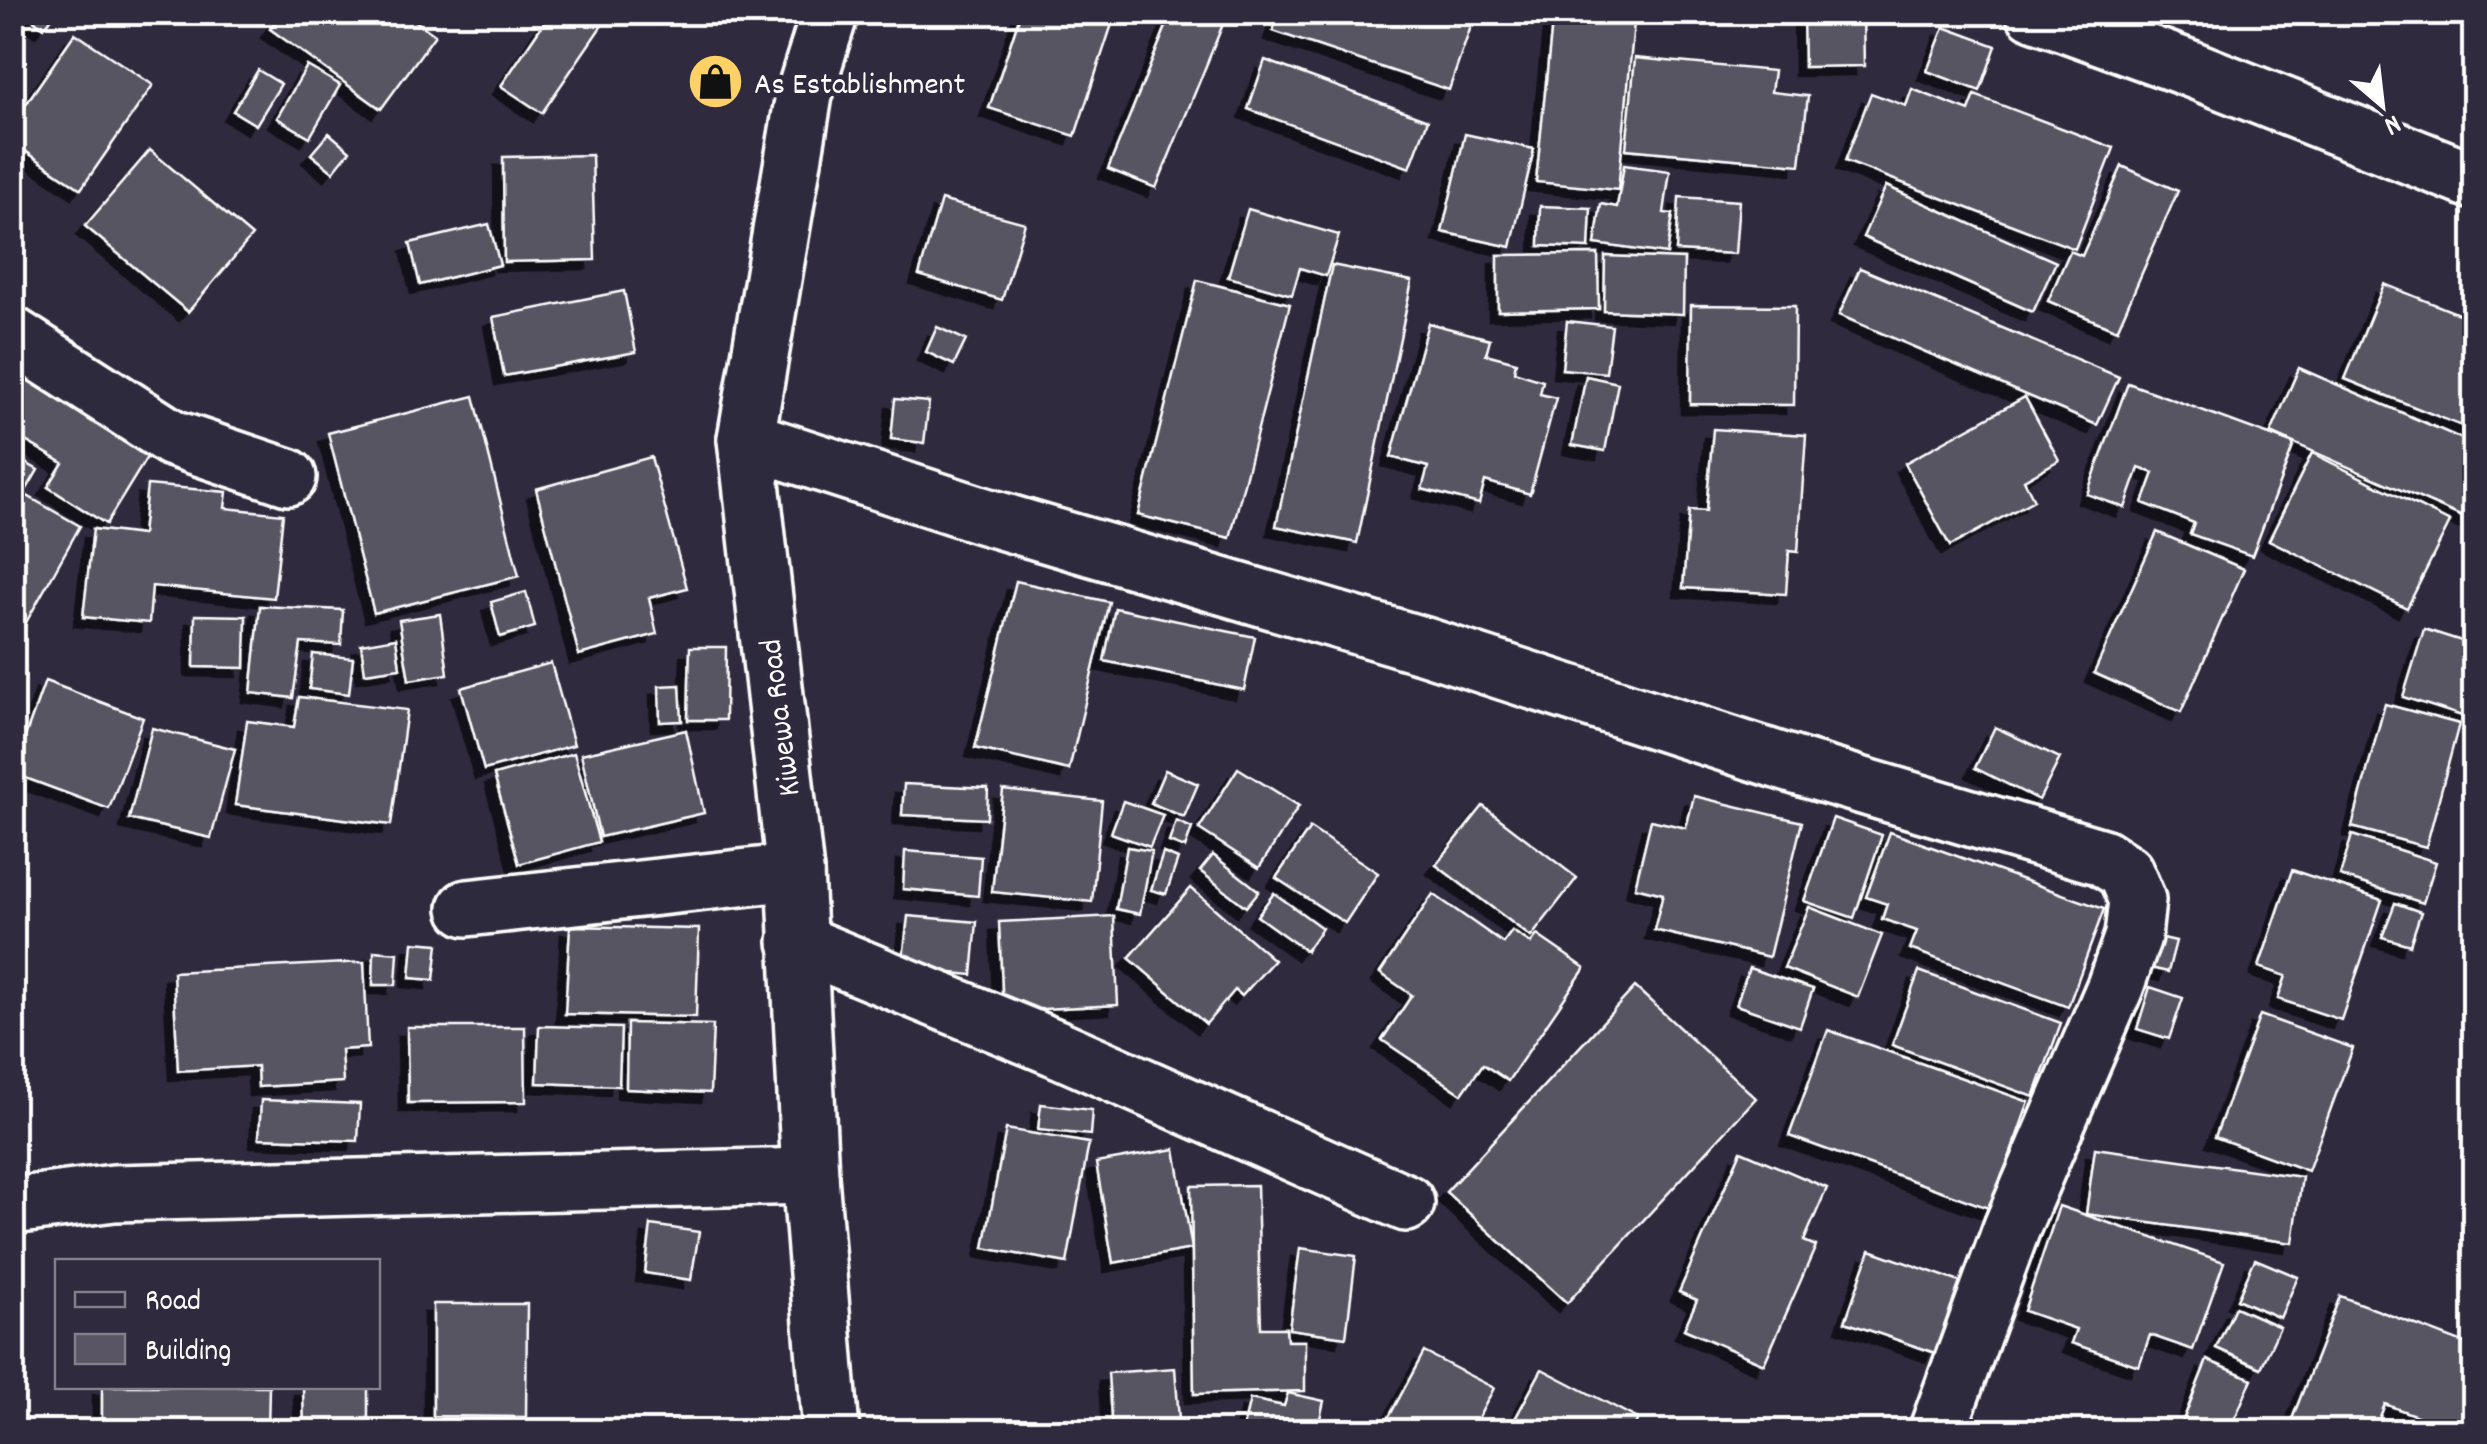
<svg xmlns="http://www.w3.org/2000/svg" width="2487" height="1444" font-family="Dekko,sans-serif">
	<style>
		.building { fill: #595564; stroke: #fff; stroke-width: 2.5; filter: url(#shadow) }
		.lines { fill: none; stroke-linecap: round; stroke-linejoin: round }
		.street-casing { stroke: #fff; stroke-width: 62 }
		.secondary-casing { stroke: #fff; stroke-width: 62 }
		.street { stroke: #2f2a3d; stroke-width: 55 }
		.secondary { stroke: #2f2a3d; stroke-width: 55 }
		.labels { text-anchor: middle; stroke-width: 9; stroke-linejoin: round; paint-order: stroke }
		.poi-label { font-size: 32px; fill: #fff; stroke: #2f2a3d; text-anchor: start }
		.street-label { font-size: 32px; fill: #fff; stroke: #2f2a3d }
	</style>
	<defs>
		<filter id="shadow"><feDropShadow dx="-9" dy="9" stdDeviation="0" flood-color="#0009"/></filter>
	</defs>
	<rect width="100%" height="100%" fill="#2f2a3d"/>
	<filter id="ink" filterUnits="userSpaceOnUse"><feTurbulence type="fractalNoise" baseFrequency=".01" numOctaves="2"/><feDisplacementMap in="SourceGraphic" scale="20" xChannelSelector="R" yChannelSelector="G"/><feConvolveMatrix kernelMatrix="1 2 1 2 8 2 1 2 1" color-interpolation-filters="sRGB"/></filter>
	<g filter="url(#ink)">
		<g class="building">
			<path d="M23,12h33l-12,16z"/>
			<path d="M282,12h121l32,23 -54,74 -111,-80z"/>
			<path d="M551,12h60l-69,101 -41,-27z"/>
			<path d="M1021,12h95l-41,124 -86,-28z"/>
			<path d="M1172,12h56l-72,176 -48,-19z"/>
			<path d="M1279,12h197l-27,78 -176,-59z"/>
			<path d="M1553,12h82l-17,178 -82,-8z"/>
			<path d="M1803,12h60l1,54 -60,1z"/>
			<path d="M1944,27l52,19 -16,45 -53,-20z"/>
			<path d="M75,33l78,52 -72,104 -69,-47v-18z"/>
			<path d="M1635,58l139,13 -3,21 37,4 -8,69 -174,-16z"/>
			<path d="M1265,60l163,60 -18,48 -162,-59z"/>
			<path d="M307,66l33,19 -30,52 -33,-19z"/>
			<path d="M258,70l23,14 -25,41 -23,-14z"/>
			<path d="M1912,89l57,22 6,-16 139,53 -39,101 -230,-88 26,-68 35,13z"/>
			<path d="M329,133l21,18 -17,21 -22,-18z"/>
			<path d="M1465,134l69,15 -23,98 -69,-15z"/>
			<path d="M150,150l102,86 -64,76 -103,-86z"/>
			<path d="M592,155l3,105 -91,2 -1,-105z"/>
			<path d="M1624,165l46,6 -6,42 9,1 -6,40 -72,-10 6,-40 16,3z"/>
			<path d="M2122,166l56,25 -61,139 -69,-29 22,-50 12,5z"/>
			<path d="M1886,186l170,76 -23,50 -170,-75z"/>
			<path d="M1679,197l60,4 -4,53 -59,-3z"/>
			<path d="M941,200l84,23 -23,77 -83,-25z"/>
			<path d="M1540,206l51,2 -2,40 -50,-2z"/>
			<path d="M1248,209l91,26 -13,41 -26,-8 -8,27 -64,-18z"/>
			<path d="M489,224l11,41 -80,20 -10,-42z"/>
			<path d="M1598,254l1,55 -101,2v-56z"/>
			<path d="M1605,256l79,3 -1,55 -79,-3z"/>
			<path d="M1332,265l80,16 -55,262 -81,-17z"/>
			<path d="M1860,268l259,109 -22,48 -258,-110z"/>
			<path d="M1197,280l93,24 -60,234 -92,-23z"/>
			<path d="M2384,284l90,36v111l-129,-52z"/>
			<path d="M624,291l12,61 -132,24 -11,-59z"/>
			<path d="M1691,305l104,1 -1,99 -104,-1z"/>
			<path d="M1567,321l45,5 -6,47 -44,-4z"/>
			<path d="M1428,323l62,16 -4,15 30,8 -2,10 29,9 -3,13 16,4 -26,96 -45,-13 -6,23 -57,-15 6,-22 -37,-10z"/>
			<path d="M937,327l29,13 -12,25 -28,-13z"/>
			<path d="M2299,368l175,76v78l-203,-89z"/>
			<path d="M12,371l137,83 -43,70 -58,-37 15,-24 -51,-30z"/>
			<path d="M1586,376l32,7 -13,68 -33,-6z"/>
			<path d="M2128,383l166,61 -42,112 -62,-22 4,-11 -51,-20 11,-30 -15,-5 -14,40 -38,-14z"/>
			<path d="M474,396l45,180 -145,37 -46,-180z"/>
			<path d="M2025,397l34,63 -35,20 10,20 -84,46 -45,-83z"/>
			<path d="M895,399l34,3 -5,41 -33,-4z"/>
			<path d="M1713,429l93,6 -8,117 -9,-1 -3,43 -103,-6 6,-78 17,1z"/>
			<path d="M2312,453l138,69 -43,86 -138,-68z"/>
			<path d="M12,455l26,15 -14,24 56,32 -61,109 -7,-3z"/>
			<path d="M651,457l36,131 -38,10 8,36 -78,21 -43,-166z"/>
			<path d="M147,485l80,7 -2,16 58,6 -9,84 -122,-12 -3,37 -66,-6 10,-88 49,6z"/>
			<path d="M2157,532l87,37 -63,143 -87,-39z"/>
			<path d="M1016,581l93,21 -40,168 -94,-22z"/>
			<path d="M526,592l9,35 -35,10 -9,-35z"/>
			<path d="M260,606l83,4 -2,35 -40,-2 -8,55 -42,-5z"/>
			<path d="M1115,608l140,29 -11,53 -140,-29z"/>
			<path d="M440,614l8,60 -39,6 -10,-60z"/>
			<path d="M195,615l51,1 -1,52 -51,-1z"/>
			<path d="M2424,629l50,16v53l-6,20 -65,-21z"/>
			<path d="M396,638l4,30 -35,5 -4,-29z"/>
			<path d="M690,647h36l-1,73h-37z"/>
			<path d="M313,654l40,4 -4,36 -40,-5z"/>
			<path d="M551,663l23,82 -90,25 -23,-82z"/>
			<path d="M45,681l98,37 -34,91 -97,-36z"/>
			<path d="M680,685l2,36 -22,1 -1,-36z"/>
			<path d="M299,697l108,13 -16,115 -156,-20 12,-84 47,6z"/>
			<path d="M2385,704l74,20 -33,123 -74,-20z"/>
			<path d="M1995,727l65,31 -21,42 -64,-32z"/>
			<path d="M152,728l83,21 -24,89 -82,-19z"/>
			<path d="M686,730l18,83 -104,24 -19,-83z"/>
			<path d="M574,753l25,89 -80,22 -25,-89z"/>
			<path d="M1238,768l61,38 -40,62 -60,-39z"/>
			<path d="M1165,770l33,14 -14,33 -33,-14z"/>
			<path d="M904,784l84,4 -1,31 -85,-4z"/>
			<path d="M1003,790l99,11 -10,101 -100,-10z"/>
			<path d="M1694,796l108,26 -33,135 -115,-27 9,-36 -28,-7 16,-67 35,8z"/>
			<path d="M1123,801l40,14 -13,32 -39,-14z"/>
			<path d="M1483,806l94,72 -46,59 -95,-72z"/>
			<path d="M1833,818l49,17 -28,83 -50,-17z"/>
			<path d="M1176,821l16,7 -7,20 -16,-6z"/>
			<path d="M1310,828l68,45 -33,50 -69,-45z"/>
			<path d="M1890,832l214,77 -36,98 -158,-58 7,-18 -35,-12 5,-15 -21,-7z"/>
			<path d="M2352,835l84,27 -13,41 -83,-27z"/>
			<path d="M1127,847l25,4 -12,63 -24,-5z"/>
			<path d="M905,851l76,6 -3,39 -75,-7z"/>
			<path d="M1163,853l15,6 -12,35 -15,-4z"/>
			<path d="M1213,855l46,36 -13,16 -46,-36z"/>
			<path d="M2292,870l90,30 -41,120 -63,-21 8,-23 -27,-9z"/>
			<path d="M1191,888l83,72 -32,36 -7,-6 -29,34 -77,-66z"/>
			<path d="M1274,893l48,35 -16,23 -49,-35z"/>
			<path d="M1433,894l70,49 9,-12 19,12 6,-8 48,33 -77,113 -25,-17 -21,30 -80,-54 30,-45 -32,-22z"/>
			<path d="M2395,903l26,9 -11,33 -28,-8z"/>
			<path d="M1809,907l73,28 -24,62 -74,-29z"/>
			<path d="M908,916l69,6 -5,53 -70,-7z"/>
			<path d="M1114,916l4,89 -115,6 -4,-89z"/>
			<path d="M570,926l129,3 -3,88 -131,-3z"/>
			<path d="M2141,933l35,8 -8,31 -35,-8z"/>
			<path d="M413,942l25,2 -4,36 -24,-2z"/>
			<path d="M374,951l24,2 -2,32h-23z"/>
			<path d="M364,962l4,86 -27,2 2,32 -85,5 -1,-21 -79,5 -5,-99z"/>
			<path d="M1749,968l64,21 -13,38 -64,-22z"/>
			<path d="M1919,971l142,52 -27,74 -142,-52z"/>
			<path d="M1635,987l121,111 -189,205 -121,-111z"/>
			<path d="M2150,987l33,11 -14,41 -32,-10z"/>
			<path d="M2260,1015l93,33 -45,123 -93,-34z"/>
			<path d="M627,1023l86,2 -3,68 -84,-4z"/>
			<path d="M539,1026l82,2 -2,58 -82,-3z"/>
			<path d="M407,1027h118l1,75 -118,1z"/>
			<path d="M1828,1030l201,72 -38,107 -202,-73z"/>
			<path d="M261,1100l99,4 -2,37 -99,-3z"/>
			<path d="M1041,1104l51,6 -2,25 -52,-5z"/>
			<path d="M1006,1129l83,14 -22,120 -83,-15z"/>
			<path d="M2095,1148l207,29 -9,66 -207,-29z"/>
			<path d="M1175,1149l17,100 -79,14 -17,-100z"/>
			<path d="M1741,1151l86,37 -23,53 12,5 -52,118 -80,-35 13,-29 -18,-8z"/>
			<path d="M1257,1185l4,143h25l1,13h18v50l-111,3 -3,-208z"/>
			<path d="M2059,1206l165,56 -31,88 -43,-15 -11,31 -68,-23 5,-14 -52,-18z"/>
			<path d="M651,1225l48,7 -8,48 -46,-7z"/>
			<path d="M1300,1248l56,8 -10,81 -57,-8z"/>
			<path d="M1870,1250l90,32 -25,71 -90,-31z"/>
			<path d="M2255,1259l43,18 -18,41 -43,-19z"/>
			<path d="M2340,1296l134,51v85h-14l-75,-28 -11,28h-87z"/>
			<path d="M433,1304h94l-1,113 -93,-1z"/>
			<path d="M2235,1307l45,20 -19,41 -45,-20z"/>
			<path d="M1424,1352l70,36 -23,44h-90z"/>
			<path d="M2207,1360l45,19 -23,53h-40l-9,-4z"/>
			<path d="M1175,1368l5,64h-68l-4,-59z"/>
			<path d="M1542,1369l96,50 -7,13h-123z"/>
			<path d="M102,1386h167l-1,46h-166z"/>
			<path d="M303,1386h65v46h-64z"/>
			<path d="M1288,1393l36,8 -7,31h-75l8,-33 34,7z"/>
			<path d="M1790,1419l22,13h-29z"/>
			<path d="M438,1421l44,1v10h-44z"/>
		</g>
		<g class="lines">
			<defs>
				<g id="street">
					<path d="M2034,12l157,57 283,112"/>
					<path d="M12,335l160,103 116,39"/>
					<path d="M746,439l235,76 444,131 374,121 303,90 23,15 12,28 -4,36 -18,51 -103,240 -75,205"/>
					<path d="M467,908l328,-36"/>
					<path d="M797,942l259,106 350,155"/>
					<path d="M12,1206l102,-13 696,-17"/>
				</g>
				<path id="secondary" d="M830,12l-26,83 -58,344 49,433 15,304 21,256"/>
			</defs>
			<use href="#street" class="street-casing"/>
			<use href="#secondary" class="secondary-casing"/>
			<use href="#street" class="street"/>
			<use href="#secondary" class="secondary"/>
		</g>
	</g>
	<defs>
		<symbol id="shop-disc" viewBox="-11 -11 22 22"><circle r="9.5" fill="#ffd166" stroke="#2f2a3d"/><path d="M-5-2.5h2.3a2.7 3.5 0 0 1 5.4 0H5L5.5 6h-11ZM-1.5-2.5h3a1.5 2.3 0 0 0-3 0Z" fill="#111"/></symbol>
	</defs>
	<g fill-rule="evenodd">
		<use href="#shop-disc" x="684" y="50" width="63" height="63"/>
	</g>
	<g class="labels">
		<g class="poi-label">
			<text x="754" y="93">As Establishment</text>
		</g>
		<g class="street-label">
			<text transform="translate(778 718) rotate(-97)" y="11">Kiwewa Road</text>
		</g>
	</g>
	<rect width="2487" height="1444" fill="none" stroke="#2f2a3d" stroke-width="50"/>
	<rect x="25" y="25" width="2437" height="1394" fill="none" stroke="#fff" stroke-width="4" filter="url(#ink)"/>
	<rect x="55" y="1259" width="325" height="130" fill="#2f2a3d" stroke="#827f8b" stroke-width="2.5"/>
	<rect x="75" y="1292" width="50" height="15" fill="#2f2a3d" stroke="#827f8b" stroke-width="2.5"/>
	<text x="145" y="1309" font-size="30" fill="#ffffff">Road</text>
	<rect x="75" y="1334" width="50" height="30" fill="#595564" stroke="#827f8b" stroke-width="2.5"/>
	<text x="145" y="1359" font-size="30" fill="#ffffff">Building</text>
	<g transform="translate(2382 105) rotate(152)" stroke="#2f2a3d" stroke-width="8" paint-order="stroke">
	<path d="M0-8L18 38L0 25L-18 38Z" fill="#ffffff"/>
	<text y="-15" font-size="28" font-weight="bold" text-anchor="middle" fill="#ffffff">N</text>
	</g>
</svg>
